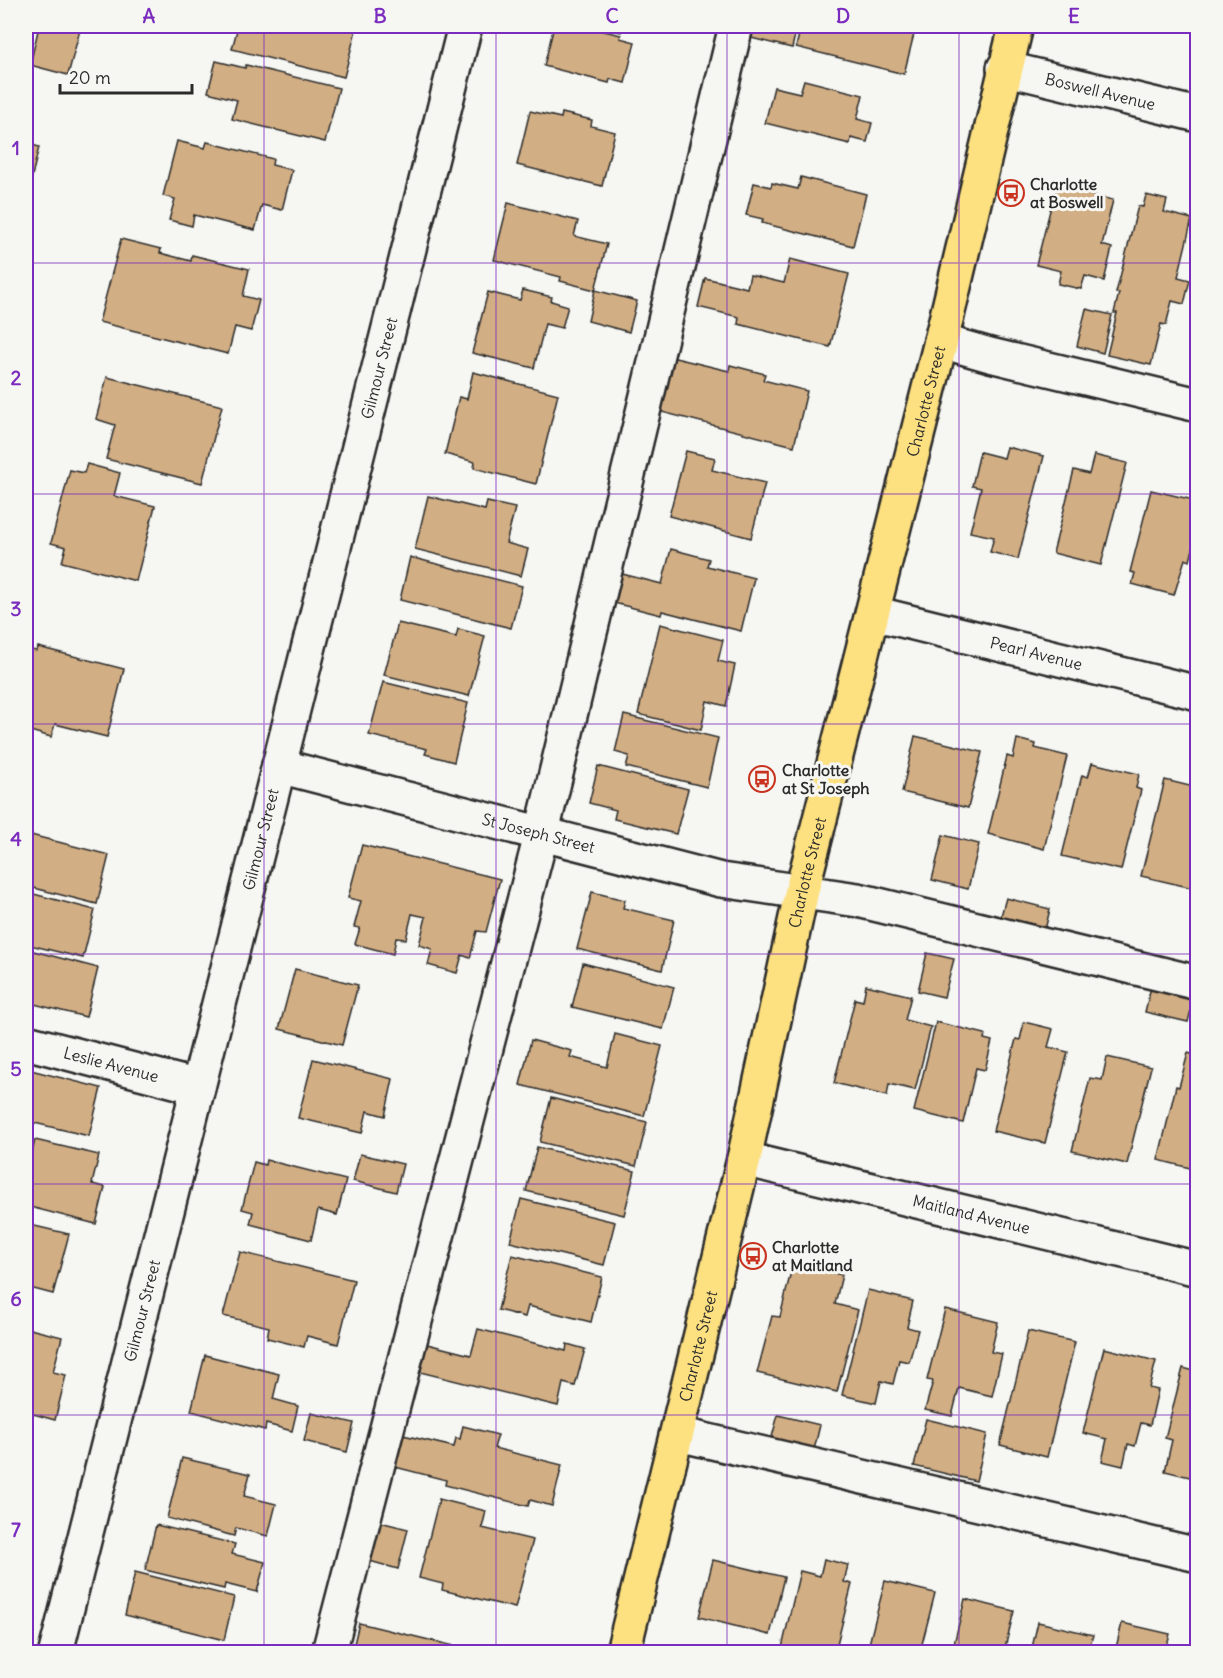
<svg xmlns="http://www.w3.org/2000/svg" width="1223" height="1678" font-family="Delius,sans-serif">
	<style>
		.building { fill: #d2ae84; stroke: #2b2b2b; stroke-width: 1.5 }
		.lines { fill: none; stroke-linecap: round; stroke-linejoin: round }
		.minor-casing { stroke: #2b2b2b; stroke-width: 38 }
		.major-casing { stroke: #2b2b2b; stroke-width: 38 }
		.minor { stroke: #f6f6f2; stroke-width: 33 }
		.major { stroke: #fde080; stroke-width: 33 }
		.grid { fill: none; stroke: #7b2cbf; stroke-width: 1.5; stroke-opacity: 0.55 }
		.labels { text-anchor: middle; stroke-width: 6; stroke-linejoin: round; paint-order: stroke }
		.street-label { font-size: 16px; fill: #2b2b2b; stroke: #f6f6f2 }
		.poi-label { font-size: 16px; font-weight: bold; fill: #2b2b2b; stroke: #f6f6f2; text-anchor: start }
		.neatline { fill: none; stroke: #7b2cbf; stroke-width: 2 }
		.grid-label { font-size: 20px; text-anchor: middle; font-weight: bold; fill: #7b2cbf }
	</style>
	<rect width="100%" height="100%" fill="#f6f6f2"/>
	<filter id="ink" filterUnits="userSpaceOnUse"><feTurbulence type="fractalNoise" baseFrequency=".0167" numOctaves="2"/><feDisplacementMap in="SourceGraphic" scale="12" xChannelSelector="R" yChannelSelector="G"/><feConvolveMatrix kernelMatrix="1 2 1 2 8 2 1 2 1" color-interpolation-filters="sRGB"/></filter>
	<g filter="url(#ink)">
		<g class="building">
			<path d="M39,26h42l-13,49 -38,-10z"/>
			<path d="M238,26h119l-13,51 -112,-28z"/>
			<path d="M554,26h29l38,9 -1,3 15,4 -10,41 -15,-4 -1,4 -65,-17z"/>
			<path d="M593,26h30l-2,6z"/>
			<path d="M754,26h43l-5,22 -41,-10z"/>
			<path d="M801,26h115l-12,48 -108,-27z"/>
			<path d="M216,61l29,7 1,-3 93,23 -14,54 -93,-23 5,-19 -29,-8z"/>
			<path d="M804,80l59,15 -6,24 15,4 -5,19 -16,-4 -1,6 -85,-21 9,-36 26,6z"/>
			<path d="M530,111l31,7 1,-5 30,7 -1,6 24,6 -13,54 -85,-21z"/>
			<path d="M177,141l28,7 2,-6 66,17 -1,6 20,5 -10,40 -20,-5 -7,25 -61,-15 -2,11 -23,-6 6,-21 -12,-3z"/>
			<path d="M26,143l13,4 -8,33 -5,-1z"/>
			<path d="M801,177l65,17 -13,52 -91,-23 1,-4 -17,-4 8,-32 17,4 1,-4 26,6z"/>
			<path d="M1056,187l57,13 -11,45 10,3 -8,33 -19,-5 -4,13 -23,-5 3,-13 -25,-6z"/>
			<path d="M1146,195l21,5 -3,12 28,7 -14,58 12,3 -6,24 -12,-3 -6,24 -5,-1 -10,41 -44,-10 10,-42h-3l5,-20h-3l22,-87 5,1z"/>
			<path d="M508,203l70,18 -4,15 33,8 -12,46 -35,-9 1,-4 -67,-17z"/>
			<path d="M121,239l40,10 -1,4 31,8 1,-6 57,14 -6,27 16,4 -8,31 -16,-4 -7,27 -129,-32z"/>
			<path d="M790,259l59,15 -19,73 -92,-23 1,-7 -41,-10 7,-29 42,10 3,-13 34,8z"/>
			<path d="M523,290l29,7 -1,4 17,5 -6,22 -17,-4 -11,44 -62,-15 16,-61 32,8z"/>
			<path d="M595,290l42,11 -8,31 -41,-11z"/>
			<path d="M1086,309l26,6 -9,38 -26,-7z"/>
			<path d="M667,356l62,15 1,-6 35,9 -2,6 44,11 -13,55 -140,-36z"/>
			<path d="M473,372l85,22 -22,90 -62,-16 1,-6 -30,-8 14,-57 8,2z"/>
			<path d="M107,377l115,29 -20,77 -96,-24 9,-34 -19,-6z"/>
			<path d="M1007,447l37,9 -26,103 -28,-7 4,-15 -24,-5 11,-44 -9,-2 8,-34 24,6z"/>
			<path d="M686,451l29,7 -3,12 53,13 -14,55 -82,-22z"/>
			<path d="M1094,455l33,8 -26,102 -48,-12 21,-83 15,4z"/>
			<path d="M87,464l33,9 -6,23 41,10 -19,75 -74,-19 4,-15 -15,-4 19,-73 14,3z"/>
			<path d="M1151,490l47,11 -5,27 5,1 -8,32 -5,-2 -11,36 -42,-11 3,-11 -5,-1z"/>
			<path d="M428,496l57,14 2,-8 28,6 -9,35 22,6 -7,27 -106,-27z"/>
			<path d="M671,549l38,10 -2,7 47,12 -13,53 -79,-20 -1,4 -47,-12 8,-29 40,10z"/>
			<path d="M410,557l112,29 -11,42 -111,-28z"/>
			<path d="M398,623l58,14 2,-8 27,7 -16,60 -85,-21z"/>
			<path d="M660,624l63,16 -5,21 17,4 -9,41 -19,-5 -6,29 -63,-16z"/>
			<path d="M38,647l86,22 -17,68 -52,-13 -4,13 -24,-7 3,-13 -4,-1v-46l5,-20 6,1z"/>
			<path d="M383,682l85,21 -14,59 -29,-8 2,-5 -58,-14z"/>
			<path d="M624,715l94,23 -11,49 -81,-20 3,-11 -14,-4z"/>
			<path d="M915,736l67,16 -14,56 -66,-16z"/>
			<path d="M1017,739l19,5 -1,4 32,8 -23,93 -56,-15 19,-78 6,2z"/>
			<path d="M1092,763l47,11 -3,14 5,2 -20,80 -59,-14 20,-81 6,2z"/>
			<path d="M598,766l90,23 -12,45 -62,-15 2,-9 -27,-7z"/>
			<path d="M1165,780l33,8 -1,101 -56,-13z"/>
			<path d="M27,834l82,21 -12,49 -71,-18z"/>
			<path d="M943,835l36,9 -11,45 -36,-9z"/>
			<path d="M362,845l138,34 -14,53 -9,-1 -7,27 -8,-3 -5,18 -29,-8 4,-16 -13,-4 7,-28 -14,-3 -6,25 -10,-1 -3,16 -38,-10 5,-16 -6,-1 7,-26 -13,-3z"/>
			<path d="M26,892l69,18 -12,48 -57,-14z"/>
			<path d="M592,892l33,8 -2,8 51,12 -12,50 -85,-21z"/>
			<path d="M1006,898l44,11 -6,25 -45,-11z"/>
			<path d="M26,949l72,19 -12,49 -60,-15z"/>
			<path d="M927,953l27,6 -10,38 -26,-6z"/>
			<path d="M583,963l91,24 -11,42 -91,-22z"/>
			<path d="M295,969l63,16 -16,60 -63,-16z"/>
			<path d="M866,985l45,11 -6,24 26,7 -16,63 -26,-6 -2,12 -53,-13 21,-84 8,2z"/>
			<path d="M1151,987l43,11 -6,24 -43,-10z"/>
			<path d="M936,1022l49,12 -1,5 8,2 -7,29 -9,-2 -13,55 -49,-12z"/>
			<path d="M1024,1022l29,7 -5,18 20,5 -23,91 -52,-12 23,-92 4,1z"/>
			<path d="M615,1034l47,12 -18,70 -124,-31 11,-45 41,11 -2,6 37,10z"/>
			<path d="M1188,1053l10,3v114l-40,-10 18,-74 3,1z"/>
			<path d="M1107,1057l44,10 -24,97 -55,-13 18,-73 12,2z"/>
			<path d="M313,1059l80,20 -8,37 -18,-5 -5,22 -64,-15z"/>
			<path d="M27,1069l74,19 -12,48 -63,-15z"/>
			<path d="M551,1098l96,24 -11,44 -96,-24z"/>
			<path d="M35,1140l64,15 -7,29 13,3 -9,37 -70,-18v-54l6,1z"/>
			<path d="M537,1147l98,24 -11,44 -98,-24z"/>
			<path d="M360,1154l43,10 -7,28 -43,-11z"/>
			<path d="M266,1160l80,20 -9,35 -19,-5 -7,30 -61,-16 3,-12 -11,-3 12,-47 11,3z"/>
			<path d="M521,1199l94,23 -11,43 -94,-23z"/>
			<path d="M26,1224l43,10 -16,60 -27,-7z"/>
			<path d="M240,1252l114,28 -16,64 -31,-8 -3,11 -37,-9 2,-11 -46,-11z"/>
			<path d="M512,1255l90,22 -11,45 -63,-16 -3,11 -27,-7z"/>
			<path d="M793,1263l49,12 -7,29 23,6 -21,82 -80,-19 15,-57 8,1z"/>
			<path d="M868,1290l45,11 -6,26 11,3 -9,32 -10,-2 -6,24 -12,-3 -5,22 -34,-8z"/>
			<path d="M945,1309l53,13 -7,30 11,2 -10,42 -33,-8 -7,28 -27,-6 8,-29 -6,-1z"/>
			<path d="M26,1328l36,9 -9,35 13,3 -11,45 -29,-8z"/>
			<path d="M478,1329l88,22 1,-7 18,5 -10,37 -12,-3 -5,23 -138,-34 7,-28 44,11z"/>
			<path d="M1028,1331l47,11 -28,115 -47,-12z"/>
			<path d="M1104,1348l52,13 -7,27 9,2 -8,35 -9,-2 -6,23 -7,-2 -5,22 -21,-5 5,-22 -24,-6z"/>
			<path d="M205,1355l74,19 -6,25 25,7 -6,25 -26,-7 -1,6 -74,-19z"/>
			<path d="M1183,1368l15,4v107l-33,-8 7,-31 -7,-2z"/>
			<path d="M311,1413l43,10 -7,29 -43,-11z"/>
			<path d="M778,1415l42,10 -7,29 -43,-10z"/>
			<path d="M926,1419l61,15 -11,47 -62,-15z"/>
			<path d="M463,1426l35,9 -4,13 68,17 -10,41 -22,-6 -2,6 -83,-21 1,-5 -51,-13 8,-32 51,12 2,-9 4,1z"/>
			<path d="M182,1458l68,16 -6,22 32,8 -8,32 -32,-8 -2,8 -67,-18z"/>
			<path d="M439,1499l47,12 -4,17 51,12 -18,68 -73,-18 1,-6 -24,-6z"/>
			<path d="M376,1521l32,8 -10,40 -32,-9z"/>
			<path d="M156,1525l79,19 -3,10 33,8 -8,30 -32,-8 -1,5 -79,-19z"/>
			<path d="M824,1559l24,6 -4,17 8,2 -17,68h-54l19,-81 20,5z"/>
			<path d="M713,1560l71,17 -14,58 -71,-18z"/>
			<path d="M135,1572l99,25 -10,43 -99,-25z"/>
			<path d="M885,1581l50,12 -15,59h-53z"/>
			<path d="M965,1599l49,12 -10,41h-52z"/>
			<path d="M1038,1622l55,13 -5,17h-57z"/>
			<path d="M359,1623l37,9 83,20h-127z"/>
			<path d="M1122,1623l48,11 -5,18h-50z"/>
		</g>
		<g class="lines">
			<defs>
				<g id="minor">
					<path id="s1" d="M1004,68l194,47"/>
					<path d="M941,341l49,14 208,50"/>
					<path id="s2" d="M873,613l325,80"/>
					<path id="s3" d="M279,766l442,114 137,20 340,83"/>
					<path id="s4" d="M26,1042l172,45"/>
					<path id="s5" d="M744,1159l454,110"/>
					<path d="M678,1434l520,121"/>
					<path id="s6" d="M56,1652l409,-1626"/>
					<path d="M329,1652l212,-816 195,-810"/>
				</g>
				<g id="major">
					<path id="s7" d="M623,1652l121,-493 58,-269 139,-549 75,-315"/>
				</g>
			</defs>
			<use href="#minor" class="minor-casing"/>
			<use href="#major" class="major-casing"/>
			<use href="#minor" class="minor"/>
			<use href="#major" class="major"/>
		</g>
	</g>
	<path class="grid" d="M264,26v1626M496,26v1626M727,26v1626M959,26v1626M26,263h1172M26,494h1172M26,724h1172M26,954h1172M26,1184h1172M26,1415h1172"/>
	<defs>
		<symbol id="bus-ring" viewBox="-11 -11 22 22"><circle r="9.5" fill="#f6f6f2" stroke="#c8321e" stroke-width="1.5"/><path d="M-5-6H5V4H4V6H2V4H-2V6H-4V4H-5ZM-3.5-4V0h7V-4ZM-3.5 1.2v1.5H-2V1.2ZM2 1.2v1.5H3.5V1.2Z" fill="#c8321e"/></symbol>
	</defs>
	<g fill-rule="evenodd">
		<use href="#bus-ring" x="996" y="178" width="30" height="30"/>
		<use href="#bus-ring" x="747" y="764" width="30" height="30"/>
		<use href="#bus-ring" x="738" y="1241" width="30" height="30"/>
	</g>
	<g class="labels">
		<g class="street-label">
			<text dy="6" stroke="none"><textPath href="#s1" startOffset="99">Boswell Avenue</textPath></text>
			<text dy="6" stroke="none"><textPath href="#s6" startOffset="1324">Gilmour Street</textPath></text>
			<text dy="6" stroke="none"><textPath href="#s7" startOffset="1287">Charlotte Street</textPath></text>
			<text dy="6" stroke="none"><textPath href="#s2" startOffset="168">Pearl Avenue</textPath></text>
			<text dy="6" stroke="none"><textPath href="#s3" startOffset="268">St Joseph Street</textPath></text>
			<text dy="6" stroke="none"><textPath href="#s6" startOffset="838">Gilmour Street</textPath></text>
			<text dy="6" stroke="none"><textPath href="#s7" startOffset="801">Charlotte Street</textPath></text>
			<text dy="6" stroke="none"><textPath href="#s4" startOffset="88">Leslie Avenue</textPath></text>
			<text dy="6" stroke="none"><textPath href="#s5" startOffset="234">Maitland Avenue</textPath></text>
			<text dy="6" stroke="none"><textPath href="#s6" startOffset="352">Gilmour Street</textPath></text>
			<text dy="6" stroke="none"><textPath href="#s7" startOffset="315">Charlotte Street</textPath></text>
		</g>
		<g class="poi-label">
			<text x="1030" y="190">Charlotte<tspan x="1030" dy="18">at Boswell</tspan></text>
			<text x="782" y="776">Charlotte<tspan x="782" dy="18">at St Joseph</tspan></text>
			<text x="772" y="1253">Charlotte<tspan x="772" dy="18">at Maitland</tspan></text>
		</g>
	</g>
	<rect width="1223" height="1678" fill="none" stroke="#f6f6f2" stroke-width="66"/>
	<path d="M60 84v9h132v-9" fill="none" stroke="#2b2b2b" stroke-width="3"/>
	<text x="69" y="84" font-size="18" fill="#2b2b2b" stroke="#f6f6f2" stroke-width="4.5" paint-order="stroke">20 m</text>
	<rect x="33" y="33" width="1157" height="1612" class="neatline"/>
	<g class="grid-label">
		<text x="149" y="23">A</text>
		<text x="380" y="23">B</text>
		<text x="612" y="23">C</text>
		<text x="843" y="23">D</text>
		<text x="1074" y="23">E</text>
		<text x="16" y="155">1</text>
		<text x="16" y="385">2</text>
		<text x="16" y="616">3</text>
		<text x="16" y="846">4</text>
		<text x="16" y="1076">5</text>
		<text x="16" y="1306">6</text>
		<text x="16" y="1537">7</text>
	</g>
</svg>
